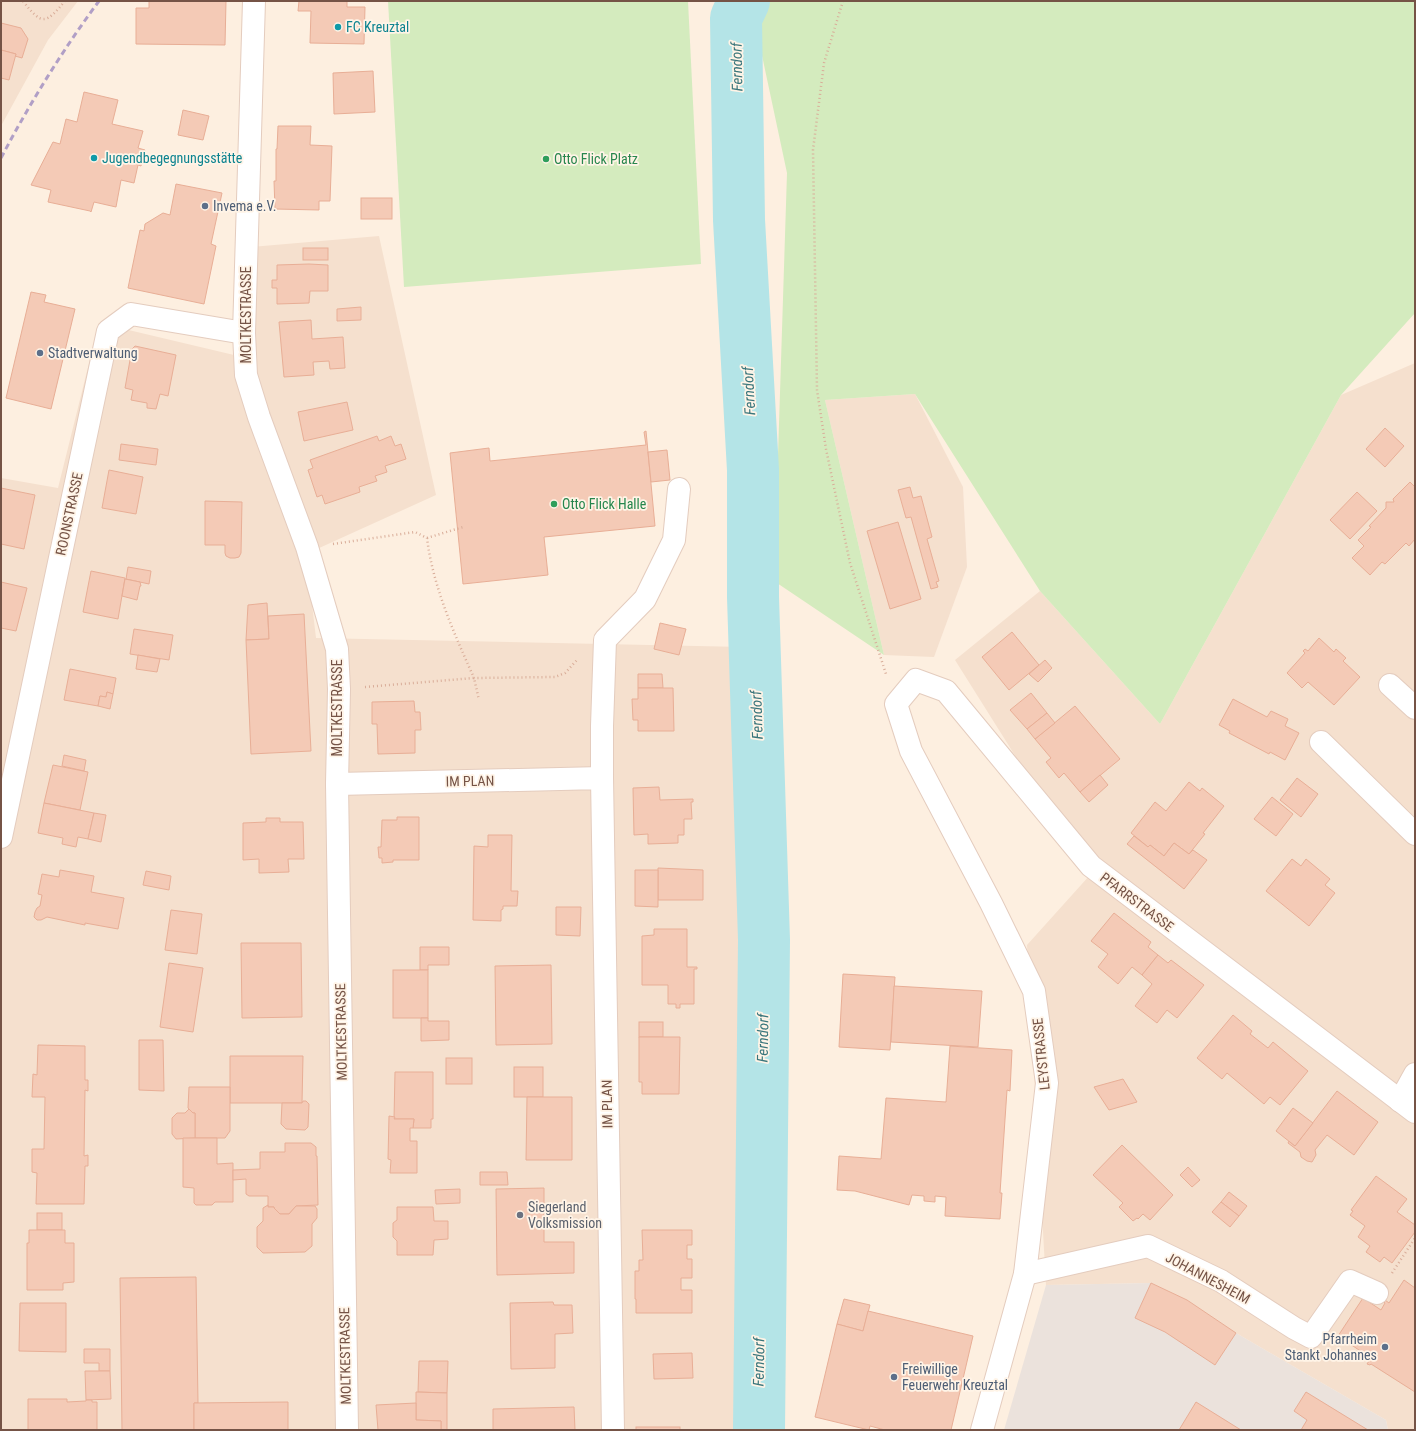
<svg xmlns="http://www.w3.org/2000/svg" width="1416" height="1431" font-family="'Roboto Condensed',sans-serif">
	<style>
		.residential { fill: #f5e0ce }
		.industrial { fill: #ebe2dc }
		.green { fill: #d4ebbe }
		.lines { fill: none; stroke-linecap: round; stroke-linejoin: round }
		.river { stroke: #b4e4e7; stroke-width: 52 }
		.building { fill: #f4cab6; stroke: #e8ae96 }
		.minor-casing { stroke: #e4ccbe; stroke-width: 24 }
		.path { stroke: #d9ad99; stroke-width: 2.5; stroke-dasharray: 1 3; stroke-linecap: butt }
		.minor { stroke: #fff; stroke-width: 22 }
		.rail { stroke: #b19fc6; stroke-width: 3; stroke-dasharray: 6 4; stroke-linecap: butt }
		.culture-dot { fill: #0f9aa8; stroke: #fff4e7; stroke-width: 1.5 }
		.leisure-dot { fill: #2e9e5b; stroke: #fff4e7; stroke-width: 1.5 }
		.service-dot { fill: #5c6f8a; stroke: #fff4e7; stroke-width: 1.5 }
		.worship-dot { fill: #6b7280; stroke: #fff4e7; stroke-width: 1.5 }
		.labels { text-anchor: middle; stroke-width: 3.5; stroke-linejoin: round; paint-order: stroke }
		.culture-label { font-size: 14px; fill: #0d838f; stroke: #fff4e7; text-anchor: start }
		.leisure-label { font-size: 14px; fill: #27864d; stroke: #fff4e7; text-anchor: start }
		.service-label { font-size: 14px; fill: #4e5e75; stroke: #fff4e7; text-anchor: start }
		.street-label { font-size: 14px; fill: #755346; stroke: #fff4e7 }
		.worship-label { font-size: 14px; fill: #5b616d; stroke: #fff4e7; text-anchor: start }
		.water-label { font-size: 15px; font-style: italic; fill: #3a767c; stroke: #fff4e7 }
	</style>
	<rect width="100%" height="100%" fill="#fdefe0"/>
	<g class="residential">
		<path d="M1,1h77l-30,39 -47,86z"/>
		<path d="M379,236l57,259 -130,59 10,84 428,9 9,449 -16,334h-736v-952l57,10 41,-165 135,32 7,-107z"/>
		<path d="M1415,363v1067h-27l-2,-10 -150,-87 -49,-33 -36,-17 -105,2 -19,-340 63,-70 -135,-215 85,-69 120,133 181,-329z"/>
		<path d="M915,394l48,93 4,80 -33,90 -50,-2 -59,-255z"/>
	</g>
	<path class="industrial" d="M1151,1283l36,17 49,33 150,87 2,10h-384l42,-145z"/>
	<g class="green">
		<path d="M388,1h300l13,263 -297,23z"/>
		<path d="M761,1h654v312l-74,82 -181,329 -120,-133 -125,-197 -90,6 59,255 -110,-74 13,-408 -33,-155z"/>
	</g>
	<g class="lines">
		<path class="river" d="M744,1l-8,17 3,202 14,250v127l11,343 -5,490"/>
	</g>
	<g class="building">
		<path d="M149,1h77l-1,44 -89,-1v-36h13z"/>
		<path d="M299,1h48v6h18l-1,37 -54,-1 1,-32h-13z"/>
		<path d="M1,23l20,5 7,11 -6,19 -7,-2 1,-2 -15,-4z"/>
		<path d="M1,50l15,4 -7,26 -8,-2z"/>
		<path d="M373,71l2,41 -41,2 -1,-41z"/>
		<path d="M84,92l34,8 -6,24 31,7 -5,17 7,2 -4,16 -3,-1 -4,18 -13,-3 -5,27 -22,-5 -3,10 -1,-1 -42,-9 3,-12 -20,-5 22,-43 7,2 6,-25 11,3z"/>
		<path d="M183,110l26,6 -6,24 -25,-5z"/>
		<path d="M278,126h33l-1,19 22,1 -2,55h-11v9l-44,-1 -1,-28h2v-32h1z"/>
		<path d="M176,184l46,9 -11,51 5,2 -12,58 -76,-16 12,-58 4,1 1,-7 18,-11 7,2z"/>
		<rect x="361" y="198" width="31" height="21"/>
		<rect x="303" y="248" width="25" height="12"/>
		<path d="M309,264l19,1v26h-18l-1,12 -32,1v-16h-5v-8h5v-15z"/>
		<path d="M31,292l15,3 -2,7 31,7 -24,100 -45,-11z"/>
		<path d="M361,307v13l-24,1v-12z"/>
		<path d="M311,320l1,19 31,-2 2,31 -15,1 -1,-8 -16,1 1,13 -30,2 -5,-55z"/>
		<path d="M135,346l41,9 -8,41 -8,-2 -4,15 -9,-1v-5l-16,-3 2,-10 -8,-2 7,-39z"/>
		<path d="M347,402l6,28 -49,11 -6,-29z"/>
		<path d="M1385,428l19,18 -19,21 -19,-18z"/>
		<path d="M646,431l9,95 -111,11 4,38 -85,9 -13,-131 39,-5 1,13 156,-16 -2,-13z"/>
		<path d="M377,436l2,5 12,-5 4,10 6,-2 5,15 -21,7 2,6 -12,4 2,5 -18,6 1,5 -35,12 -3,-9 -5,2 -9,-27 5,-2 -3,-8z"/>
		<path d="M121,444l37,5 -2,16 -37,-5z"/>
		<path d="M667,450l3,30 -19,2 -3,-30z"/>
		<path d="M109,470l34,7 -7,37 -34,-6z"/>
		<path d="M1410,482l5,5v52l-6,7 -3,-3 -21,21 -3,-2 -12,13 -18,-17 12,-12 -6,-6 13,-13 -2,-1 17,-18v-6h8l-1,-3z"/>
		<path d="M910,487l3,11 8,-2 11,41 -5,2 12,42 -3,1 2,5 -7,2 -20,-72 -5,1 -8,-28z"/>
		<path d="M1,488l34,7 -11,54 -23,-5z"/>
		<path d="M1357,492l20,19 -27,28 -20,-19z"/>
		<path d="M205,501l37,1 -1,51 -2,4 -4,1h-5l-4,-2 -1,-3v-8h-20z"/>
		<path d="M898,522l23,77 -31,10 -23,-78z"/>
		<path d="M128,567l23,4 -2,13 -23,-5z"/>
		<path d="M91,571l34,7 -7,41 -35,-7z"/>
		<path d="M125,579l15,3 1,4h-1l-3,14 -15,-4z"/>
		<path d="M1,582l26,6 -11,43 -15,-3z"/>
		<path d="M267,603l2,36 -23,1 2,-35z"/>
		<path d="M304,614l7,137 -60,3 -5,-114 23,-1 -1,-23z"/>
		<path d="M660,623l26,6 -7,26 -25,-6z"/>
		<path d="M134,629l39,6 -4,25 -39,-6z"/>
		<path d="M1012,632l27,33 -30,25 -27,-33z"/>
		<path d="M1319,638l15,14 2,-3 10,9 -3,3 17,16 -26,28 -26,-23 -6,6 -15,-15 18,-20 -2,-2 2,-2 3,2z"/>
		<path d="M138,655l22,4 -3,13 -21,-3z"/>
		<path d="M1045,660l7,8 -14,14 -9,-8z"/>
		<path d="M70,669l46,9 -3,16 -6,-2 -1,5 -6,-1 -2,10 -34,-6z"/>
		<path d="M638,674h24l1,14h-25z"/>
		<path d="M638,688h35l1,43h-36v-11h-5l-1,-21h6z"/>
		<path d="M107,692l6,2 -3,15 -12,-3 2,-10 6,1z"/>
		<path d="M1031,693l16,20 -20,16 -17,-19z"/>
		<path d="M1233,699l34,18 4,-6 17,8 -3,7 14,7 -14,27 -15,-8 -1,2 -40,-21 1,-2 -11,-6z"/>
		<path d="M414,701l1,11h5l1,18h-6v23l-37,1 -1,-30h-5v-22z"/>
		<path d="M1075,706l45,53 -40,33 -16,-19 -5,5 -13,-16 5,-4 -16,-19z"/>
		<path d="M1047,713l8,10 -20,16 -8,-10z"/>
		<path d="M64,755l22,5 -2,11 -22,-5z"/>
		<path d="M53,765l35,7 -8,38 -36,-7z"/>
		<path d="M1100,775l8,10 -19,17 -9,-10z"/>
		<path d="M1297,778l21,16 -17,23 -21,-17z"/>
		<path d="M1189,782l11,9 2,-3 22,18 -21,27 2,1 -16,20 -15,-11 -10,13 -14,-11 -2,2 -17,-14 24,-31 11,9z"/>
		<path d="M659,787l1,13 33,-1v3h-2l1,17h-8v16h-6v8l-30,1v-10l-14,1 -1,-47z"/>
		<path d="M1272,797l21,17 -17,22 -22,-17z"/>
		<path d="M44,803l50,10 -6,26 -10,-2 -2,10 -14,-3 1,-6 -25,-5z"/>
		<path d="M94,813l12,2 -5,27 -13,-3z"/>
		<path d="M397,817h22v43h-26v2l-11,1v-5h-3l-1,-11h3l1,-27h15z"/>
		<path d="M266,818h14v4h23l1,37h-16l1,13 -30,1v-14l-16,1v-37l23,-1z"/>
		<path d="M488,835h24l-1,56h7l-1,15h-14v3l-2,1v11l-28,-1 1,-74 14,1z"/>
		<path d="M1134,836l14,11 2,-2 14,11 10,-13 15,11 4,-4 14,10 -23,29 -57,-45z"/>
		<path d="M1292,859l9,7 5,-7 24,20 -5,6 10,8 -26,33 -43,-35z"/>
		<path d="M658,868l45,2v30h-45z"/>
		<path d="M60,870l34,6 -3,16 33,6 -6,31 -33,-6v2l-38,-8 -6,3h-4l-3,-3 1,-5 2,-4 3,-2 2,-11 -4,-1 4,-20 17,3z"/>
		<path d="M635,870h23v37l-23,-1z"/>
		<path d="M146,871l25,5 -2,14 -26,-5z"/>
		<path d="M556,907h25l-1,29 -24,-1z"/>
		<path d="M171,910l31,4 -5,40 -32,-4z"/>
		<path d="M1114,913l37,29 -3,5 10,8 -16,20 -10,-8 -14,17 -20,-17 10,-13 -17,-13z"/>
		<path d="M654,929h33v38h10v2h-3v35h-14v4h-4v-4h-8v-19h-26v-49l12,-1z"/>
		<path d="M241,943h60l1,74 -60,1z"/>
		<path d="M420,947h29v18h-21v5h-8z"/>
		<path d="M1158,955l10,8 3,-3 33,25 -27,33 -10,-8 -10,13 -22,-17 17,-22 -10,-9z"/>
		<path d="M169,963l34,5 -10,64 -33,-5z"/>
		<path d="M551,965l1,79 -56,1 -1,-79z"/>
		<rect x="393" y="970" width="35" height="48"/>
		<path d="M843,974l52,3 -5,73 -51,-3z"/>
		<path d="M894,986l88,5 -4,56 -87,-5z"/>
		<path d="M1233,1015l19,16 -2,3 18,14 5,-6 35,29 -28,34 -10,-8 -6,7 -37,-31 -5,6 -25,-21z"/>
		<path d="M421,1018h7v3h21v19l-28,1z"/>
		<rect x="639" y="1022" width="24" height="15"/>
		<path d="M639,1037h41l-1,57h-37v-12h-3z"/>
		<path d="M139,1040h24l1,51 -25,-1z"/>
		<path d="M38,1045l47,1v34h3v11l-3,-1 -1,66 4,-1v11h-3l-1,38h-48l1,-31 -5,-1v-23h12l1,-52h-13l1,-23 4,1z"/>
		<path d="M950,1046l62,4 -2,41 -3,-1 -7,103h2l-2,26 -55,-3 1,-19 -11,-1v6l-11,-1v-5l-12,-1 -3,10 -54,-14 -18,-1 2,-34 42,3 5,-61 60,4z"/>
		<path d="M230,1056h73l-1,47h-72z"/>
		<rect x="446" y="1058" width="26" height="26"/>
		<rect x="514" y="1067" width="29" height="30"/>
		<path d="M395,1072h38v47h-2v9h-18l1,-9h-20z"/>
		<path d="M1123,1079l14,23 -28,8 -15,-23z"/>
		<path d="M189,1087h41v44l-5,7h-30v-25h-2l-5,-5z"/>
		<path d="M1337,1091l41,31 -24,33 -27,-20 -12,15 1,5 -4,7 -5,-1 -6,-4 -1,-5 -12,-9 1,-2 6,5z"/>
		<path d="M527,1097h45v63h-46z"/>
		<path d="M303,1101h3l3,3 -1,23 -3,3 -19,-1 -5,-5 1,-21h20z"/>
		<path d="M1293,1108l20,15 -18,23 -19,-15z"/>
		<path d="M189,1109l4,4h2v25l-19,1 -4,-5v-16l5,-5h8z"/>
		<path d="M389,1116l6,1 -1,2h20l-1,9h-3v13h7v32h-27l1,-13 -3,-1z"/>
		<path d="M183,1138h34v26l16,-1v39h-18l-3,3h-16l-2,-2v-15l-11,-1z"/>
		<path d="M285,1143h26l5,4v9h1l1,49 -22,1 -7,8h-9l-6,-6v-1h-6v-11h-19l-3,-2v-15l-13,1v-10l27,-1v-17h25z"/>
		<path d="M1122,1145l51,50 -23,25 -7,-6 -5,5 -1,-1 -4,3 -14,-14 4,-4 -30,-28z"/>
		<path d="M1188,1167l12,13 -8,7 -12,-12z"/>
		<path d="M480,1172h27l1,13h-28z"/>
		<path d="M1376,1176l31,23 -10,13 18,13v7l-23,31 -8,-6 -4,5 -14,-10 4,-6 -12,-9 7,-11 -15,-11 3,-4 -2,-1z"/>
		<path d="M544,1188v54h30v31l-77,2 -1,-86z"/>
		<path d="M460,1189v14l-24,1 -1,-14z"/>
		<path d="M1229,1192l18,14 -8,10 -18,-14z"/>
		<path d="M1221,1202l18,14 -9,11 -18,-15z"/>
		<path d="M268,1205v2h6v1l6,6h9l7,-8h19l2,3v9l-5,6v22l-7,6 -42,1 -6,-6v-20l6,-6v-13z"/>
		<path d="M397,1207h36l1,14h14v18l-14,1 -1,15h-36v-14l-4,-4v-14l4,-3z"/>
		<rect x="37" y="1213" width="25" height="17"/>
		<path d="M29,1230h36v13h9v39l-11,1v7h-36v-47h2z"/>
		<path d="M642,1230h50v15h-5v14h5v19h-11v12h11v23h-56v-14h-1v-28h4v-11h4z"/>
		<path d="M196,1277l2,126h-4v27h-72l-2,-152z"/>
		<path d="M1404,1280l11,8v104l-44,-28 -1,1 -3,-1 4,-6 -33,-22 25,-38 18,12 4,-7 -1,-1 1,-2 4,3z"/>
		<path d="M1151,1283l36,17 49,33 -21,32 -50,-33 -30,-14z"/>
		<path d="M844,1299l26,6 -7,26 -26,-7z"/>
		<path d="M553,1302l1,3h18l1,28 -18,1v34l-44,1 -1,-66z"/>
		<path d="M20,1303h46v49l-47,-1z"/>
		<path d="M868,1311l105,25 -22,94h-66l-15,-4 -1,4 -54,-13 22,-93 26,7z"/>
		<path d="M84,1349h26v22h-11v-8h-15z"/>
		<path d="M692,1353l1,25 -39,1 -1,-25z"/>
		<path d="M419,1361h29l-1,32 -29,-1z"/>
		<path d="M85,1371h25l1,28 -25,1z"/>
		<path d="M416,1392l31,1v37h-6v-9l-25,-1z"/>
		<path d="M1306,1392l62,38h-67l6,-10 -13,-9z"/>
		<path d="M28,1399h39v3l19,-1v-1h6v2h5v28h-69z"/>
		<path d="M288,1402v28h-94v-27z"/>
		<path d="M1196,1402l45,28h-62z"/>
		<path d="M416,1403v17l25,1v9h-63l-2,-25z"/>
		<path d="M574,1407l1,23h-82v-21z"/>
		<rect x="636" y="1427" width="44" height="3"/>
	</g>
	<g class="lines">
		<defs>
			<g id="minor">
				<path d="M254,1l-10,332 2,42 13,42 48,130 30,102 2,40 -2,95 10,646"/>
				<path d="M1390,685l25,23"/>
				<path d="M1321,742l94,92"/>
				<path d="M602,778v-52l3,-86 40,-41 29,-59 5,-51"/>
				<path d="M337,784l265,-6 11,652"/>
				<path d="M1,837l107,-506 23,-17 113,19"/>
				<path d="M1400,1101l15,-27"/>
				<path d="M1025,1274l123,-28 73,35 73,47 17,9 39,-56 27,12"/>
				<path d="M982,1430l43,-156 22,-191 -13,-92 -43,-88 -80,-152 -15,-47 20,-24 30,11 145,175 324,246"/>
			</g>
		</defs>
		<use href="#minor" class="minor-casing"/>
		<g class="path">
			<path d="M23,1c19,25 23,23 42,0"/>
			<path d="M843,1l-19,62 -11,87 4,240 9,59 24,114 36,111"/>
			<path d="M427,538l36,-11"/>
			<path d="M333,544l82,-12 12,6c6,49 27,95 47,140l81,-1 10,-4 12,-13"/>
			<path d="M365,687l109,-9 5,22"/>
			<path d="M1392,1273l23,-35"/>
		</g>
		<use href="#minor" class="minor"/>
		<path class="rail" d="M1,158c29,-55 61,-107 98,-157"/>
	</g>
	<g class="culture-dot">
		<circle cx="338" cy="27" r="4"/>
		<circle cx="94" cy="158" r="4"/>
	</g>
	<g class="leisure-dot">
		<circle cx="546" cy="159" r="4"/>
		<circle cx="554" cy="504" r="4"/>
	</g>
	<g class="service-dot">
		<circle cx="205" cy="206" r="4"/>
		<circle cx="40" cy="353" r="4"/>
		<circle cx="1385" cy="1347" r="4"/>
		<circle cx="894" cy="1377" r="4"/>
	</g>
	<circle class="worship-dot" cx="520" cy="1215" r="4"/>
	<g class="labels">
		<g class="culture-label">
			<text x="346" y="32">FC Kreuztal</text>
			<text x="102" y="163">Jugendbegegnungsstätte</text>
		</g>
		<g class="leisure-label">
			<text x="554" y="164">Otto Flick Platz</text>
			<text x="562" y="509">Otto Flick Halle</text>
		</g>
		<g class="service-label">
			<text x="213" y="211">Invema e.V.</text>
			<text x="48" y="358">Stadtverwaltung</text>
			<text x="1377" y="1344" text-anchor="end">Pfarrheim<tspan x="1377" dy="16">Stankt Johannes</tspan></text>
			<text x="902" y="1374">Freiwillige<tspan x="902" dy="16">Feuerwehr Kreuztal</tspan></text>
		</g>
		<g class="street-label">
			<text transform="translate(246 315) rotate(-90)" y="5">MOLTKESTRASSE</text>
			<text transform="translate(69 514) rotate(-78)" y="5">ROONSTRASSE</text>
			<text transform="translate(337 708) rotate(-90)" y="5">MOLTKESTRASSE</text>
			<text transform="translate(470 781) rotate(-1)" y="5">IM PLAN</text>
			<text transform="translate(1137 902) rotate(37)" y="5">PFARRSTRASSE</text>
			<text transform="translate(341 1032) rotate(-91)" y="5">MOLTKESTRASSE</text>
			<text transform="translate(1041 1054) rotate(-96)" y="5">LEYSTRASSE</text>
			<text transform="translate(607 1104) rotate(-91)" y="5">IM PLAN</text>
			<text transform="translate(1208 1278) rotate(28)" y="5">JOHANNESHEIM</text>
			<text transform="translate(345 1356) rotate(-91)" y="5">MOLTKESTRASSE</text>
		</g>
		<g class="worship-label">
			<text x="528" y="1212">Siegerland<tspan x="528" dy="16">Volksmission</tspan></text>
		</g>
		<g class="water-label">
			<text transform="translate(737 67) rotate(-91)" y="5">Ferndorf</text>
			<text transform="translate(749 391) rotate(-93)" y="5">Ferndorf</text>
			<text transform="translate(757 715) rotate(-92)" y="5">Ferndorf</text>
			<text transform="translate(763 1038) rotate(-89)" y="5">Ferndorf</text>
			<text transform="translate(759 1362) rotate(-89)" y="5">Ferndorf</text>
		</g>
	</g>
	<rect width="1416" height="1431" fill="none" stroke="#755346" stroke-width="4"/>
</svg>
